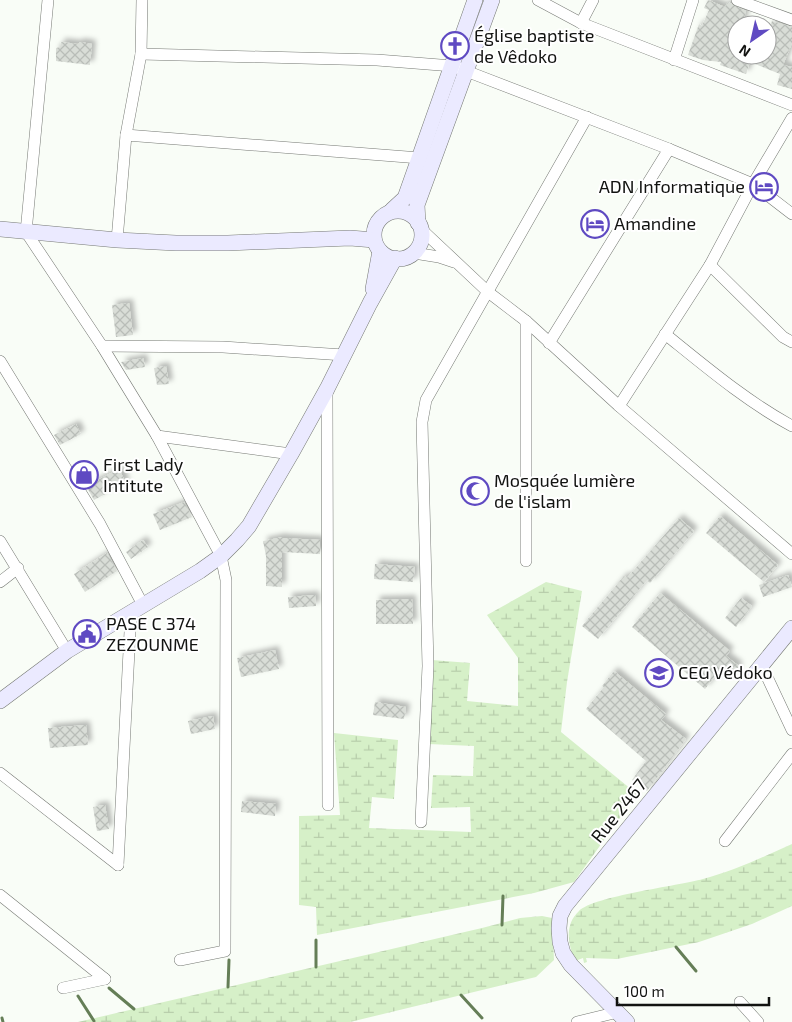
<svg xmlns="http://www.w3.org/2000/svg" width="792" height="1022" font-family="'Exo 2',sans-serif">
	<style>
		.wetland { fill: url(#wetland-marsh) }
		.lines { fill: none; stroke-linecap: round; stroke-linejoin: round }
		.stream { stroke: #657e57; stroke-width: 3 }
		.building { fill: url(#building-cross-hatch); filter: url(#shadow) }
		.street-casing { stroke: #767974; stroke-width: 12 }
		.secondary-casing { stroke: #767974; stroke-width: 16 }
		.street { stroke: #fff; stroke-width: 11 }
		.secondary { stroke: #ebeaff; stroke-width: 15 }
		.labels { text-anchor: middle; stroke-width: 4; stroke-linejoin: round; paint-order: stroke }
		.poi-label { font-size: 18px; fill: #121311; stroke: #fff; text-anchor: start }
		.street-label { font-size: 18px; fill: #121311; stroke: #fff }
	</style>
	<defs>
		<pattern id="wetland-marsh" width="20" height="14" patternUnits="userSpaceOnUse" patternTransform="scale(1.25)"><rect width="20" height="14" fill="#d6f0c8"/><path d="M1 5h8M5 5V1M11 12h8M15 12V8" fill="none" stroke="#b7cdab"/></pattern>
		<pattern id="building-cross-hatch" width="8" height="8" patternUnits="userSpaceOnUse" patternTransform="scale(1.25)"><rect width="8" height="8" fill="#d9ddd7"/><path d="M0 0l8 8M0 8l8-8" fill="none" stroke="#b9bdb8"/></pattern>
		<filter id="shadow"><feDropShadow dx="4" dy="-4" stdDeviation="2.5" flood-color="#0004"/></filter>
	</defs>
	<rect width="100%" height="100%" fill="#f9fdf7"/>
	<g class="wetland">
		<path d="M546,582l36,9 -15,91 -6,50 76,62 -63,88 -40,11 -217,42 -1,-28 -17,-2v-89l41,-1 -6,-82 64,7 -4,59 -22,-2 -3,31 102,4 -1,-25 -39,1 2,-33 40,1 1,-30 -46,-2 4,-84 38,3 -3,38 51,5v-48l-31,-43z"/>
		<path d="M792,844v62l-40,18 -53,18 -82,17 -31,-1 1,4 -3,1 -1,-5 -8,3c-7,-17 -11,-36 4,-50 15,-15 99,-25 124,-32 31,-8 60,-22 89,-35z"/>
		<path d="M542,916l10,2 2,42 -18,17 -186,45h-272l404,-94 38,-10z"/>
	</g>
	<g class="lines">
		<g class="stream">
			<path d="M502,925l1,-29"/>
			<path d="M316,940v27"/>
			<path d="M676,947l20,24"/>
			<path d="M228,987l1,-27"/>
			<path d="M109,988l25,21"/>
			<path d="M461,995l21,23"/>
			<path d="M78,996l16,25"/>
			<path d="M2,1018l1,4"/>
		</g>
	</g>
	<g class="building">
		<path d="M708,0l17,7 3,-5 18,9 -4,14h-5v30h30v-20l5,-14 20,6v16l-9,22 9,2v22l-15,-4 3,-11 -30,-12 -4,12 -26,-9 1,-3 -18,-2 -15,-5 11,-31 3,2 7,-16 -5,-2z"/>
		<path d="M61,42l17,2 2,-2 12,2 -2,21 -34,-4v-13l4,-1z"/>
		<path d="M129,303l4,32 -17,2 -4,-32z"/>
		<path d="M143,358l2,9 -19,3 -5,-8z"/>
		<path d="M166,366l3,18 -12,1 -3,-17z"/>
		<path d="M76,424l5,10 -21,11 -6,-10z"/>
		<path d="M119,469l7,14 -32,17 -8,-14z"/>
		<path d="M184,502l8,15 -32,13 -7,-16z"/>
		<path d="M720,516l58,49 -14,17 -58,-49z"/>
		<path d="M679,518l15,13 -44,52 -3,-3 -49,59 -16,-13 42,-50 3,2z"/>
		<path d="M283,537v1l37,2v14l-38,-2v35l-16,-1v-30l-3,-15z"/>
		<path d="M143,540l5,7 -17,12 -5,-7z"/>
		<path d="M107,553l10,18 -32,21 -11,-18z"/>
		<path d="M375,564l40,3 -2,15 -39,-3z"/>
		<path d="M788,575l4,12 -29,10 -4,-12z"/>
		<path d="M660,593l70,58 -4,5 13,10 -8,11 -10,-8 -16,20 -73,-62z"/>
		<path d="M315,595l1,11 -27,2 -1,-11z"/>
		<path d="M741,598l11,8 -16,21 -11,-9z"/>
		<path d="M412,599l1,25h-37v-24z"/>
		<path d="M275,650l4,19 -38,8 -4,-19z"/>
		<path d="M614,671l52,43 -5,6 25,19 -39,52 -15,-11 14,-19 -60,-52 18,-22 -2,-1z"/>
		<path d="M375,702l31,5 -2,12 -31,-4z"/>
		<path d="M213,716l2,13 -24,5 -3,-13z"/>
		<path d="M86,725l2,20 -38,3 -2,-20z"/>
		<path d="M242,801l34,3 -1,12 -34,-4z"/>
		<path d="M105,805l4,24 -12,2 -4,-24z"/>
	</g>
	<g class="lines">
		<defs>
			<g id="street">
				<path d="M48,0l-22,232 76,114 55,90 64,120 5,24 -1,371 -45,9"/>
				<path d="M538,0l43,23 211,82"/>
				<path d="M737,0l55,20"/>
				<path d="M581,23l12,-23"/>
				<path d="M141,54l236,6 76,6 216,83 84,35 39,30"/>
				<path d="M674,60l19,-60"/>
				<path d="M126,135l294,23"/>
				<path d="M421,229l67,63 38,29 93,85 173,148"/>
				<path d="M117,240l9,-105 15,-81 1,-54"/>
				<path d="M414,253l25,4 15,5"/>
				<path d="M710,265l73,72 9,5"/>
				<path d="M665,334c41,33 81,67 127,92"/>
				<path d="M549,343l120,-194"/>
				<path d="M102,346l121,1 121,8"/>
				<path d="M0,361l100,163 43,81"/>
				<path d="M327,391l1,414"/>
				<path d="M619,406l91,-141 43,-81 39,-66"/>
				<path d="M157,436l134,18"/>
				<path d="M0,541l67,110"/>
				<path d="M526,561v-240"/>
				<path d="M0,582l18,-14"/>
				<path d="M762,666l30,64"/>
				<path d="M0,773l118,92"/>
				<path d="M421,822l7,-156 -6,-244 4,-22 161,-283"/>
				<path d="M725,841l67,-87"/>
				<path d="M118,865l13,-253"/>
				<path d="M0,895l105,84"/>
				<path d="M63,988l42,-9"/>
				<path d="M740,1002l18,20"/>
				<path d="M577,1022l41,-10"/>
			</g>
			<g id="secondary">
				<path d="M392,210l13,-12 70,-198"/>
				<circle cx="398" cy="235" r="24"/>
				<path d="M418,223l-1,-18 75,-205"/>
				<path d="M0,229l117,11 59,3h52l122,-5 24,2"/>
				<path d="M373,289l7,-38"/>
				<path d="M0,701l67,-50 133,-80 21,-15 16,-16 12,-14 42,-72 36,-65 43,-86 25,-45"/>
				<path d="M627,1022l-56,-57 -8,-12 -3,-11 -1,-14 1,-12 5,-10 227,-278"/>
			</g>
		</defs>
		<use href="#street" class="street-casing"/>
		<use href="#secondary" class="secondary-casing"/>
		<use href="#street" class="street"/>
		<use href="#secondary" class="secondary"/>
	</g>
	<defs>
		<symbol id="church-ring" viewBox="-11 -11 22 22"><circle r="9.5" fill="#fff" stroke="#5f4ac2" stroke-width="1.5"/><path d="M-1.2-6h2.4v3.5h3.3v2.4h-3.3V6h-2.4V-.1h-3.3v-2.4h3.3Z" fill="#5f4ac2"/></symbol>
		<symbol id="hotel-ring" viewBox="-11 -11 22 22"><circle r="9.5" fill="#fff" stroke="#5f4ac2" stroke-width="1.5"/><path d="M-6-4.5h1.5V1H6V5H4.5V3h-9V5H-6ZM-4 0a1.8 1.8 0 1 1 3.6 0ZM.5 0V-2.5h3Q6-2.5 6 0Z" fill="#5f4ac2"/></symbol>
		<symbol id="shop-ring" viewBox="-11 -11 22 22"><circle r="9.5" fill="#fff" stroke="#5f4ac2" stroke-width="1.5"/><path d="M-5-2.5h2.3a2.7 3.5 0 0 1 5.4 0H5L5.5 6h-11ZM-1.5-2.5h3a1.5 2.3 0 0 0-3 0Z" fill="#5f4ac2"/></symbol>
		<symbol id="mosque-ring" viewBox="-11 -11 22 22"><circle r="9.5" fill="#fff" stroke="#5f4ac2" stroke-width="1.5"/><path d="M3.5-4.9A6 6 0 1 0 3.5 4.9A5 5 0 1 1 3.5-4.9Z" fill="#5f4ac2"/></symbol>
		<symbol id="civic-ring" viewBox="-11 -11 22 22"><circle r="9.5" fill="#fff" stroke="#5f4ac2" stroke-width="1.5"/><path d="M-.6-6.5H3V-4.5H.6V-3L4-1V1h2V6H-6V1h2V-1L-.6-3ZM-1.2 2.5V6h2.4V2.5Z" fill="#5f4ac2"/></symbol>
		<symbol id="university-ring" viewBox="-11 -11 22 22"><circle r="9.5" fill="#fff" stroke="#5f4ac2" stroke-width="1.5"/><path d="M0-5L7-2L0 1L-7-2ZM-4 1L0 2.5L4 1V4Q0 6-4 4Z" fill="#5f4ac2"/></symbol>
	</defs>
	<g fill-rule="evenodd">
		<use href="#church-ring" x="439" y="30" width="32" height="32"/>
		<use href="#hotel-ring" x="748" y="171" width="32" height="32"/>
		<use href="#hotel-ring" x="579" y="208" width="32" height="32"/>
		<use href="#shop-ring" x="68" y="459" width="32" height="32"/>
		<use href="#mosque-ring" x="459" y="475" width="32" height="32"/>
		<use href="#civic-ring" x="71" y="618" width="32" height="32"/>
		<use href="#university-ring" x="643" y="657" width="32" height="32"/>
	</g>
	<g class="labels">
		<g class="poi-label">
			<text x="474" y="42">Église baptiste<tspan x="474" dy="21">de Vêdoko</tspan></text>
			<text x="745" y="193" text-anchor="end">ADN Informatique</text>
			<text x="614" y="230">Amandine</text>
			<text x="103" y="471">First Lady<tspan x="103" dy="21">Intitute</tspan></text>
			<text x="494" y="487">Mosquée lumière<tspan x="494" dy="21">de l'islam</tspan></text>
			<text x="106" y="630">PASE C 374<tspan x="106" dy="21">ZEZOUNME</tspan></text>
			<text x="678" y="679">CEG Védoko</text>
		</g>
		<g class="street-label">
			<text transform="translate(619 811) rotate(-51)" y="6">Rue 2467</text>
		</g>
	</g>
	<g transform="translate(752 40) rotate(214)"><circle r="24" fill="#ffffff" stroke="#a0a1a0"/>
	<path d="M0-4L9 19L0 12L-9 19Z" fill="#5f4ac2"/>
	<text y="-8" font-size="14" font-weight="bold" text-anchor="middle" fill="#121311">N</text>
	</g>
	<path d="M617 997v8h152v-8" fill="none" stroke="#121311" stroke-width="2.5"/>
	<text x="624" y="997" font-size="15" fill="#121311" stroke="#ffffff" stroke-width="4" paint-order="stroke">100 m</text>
</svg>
